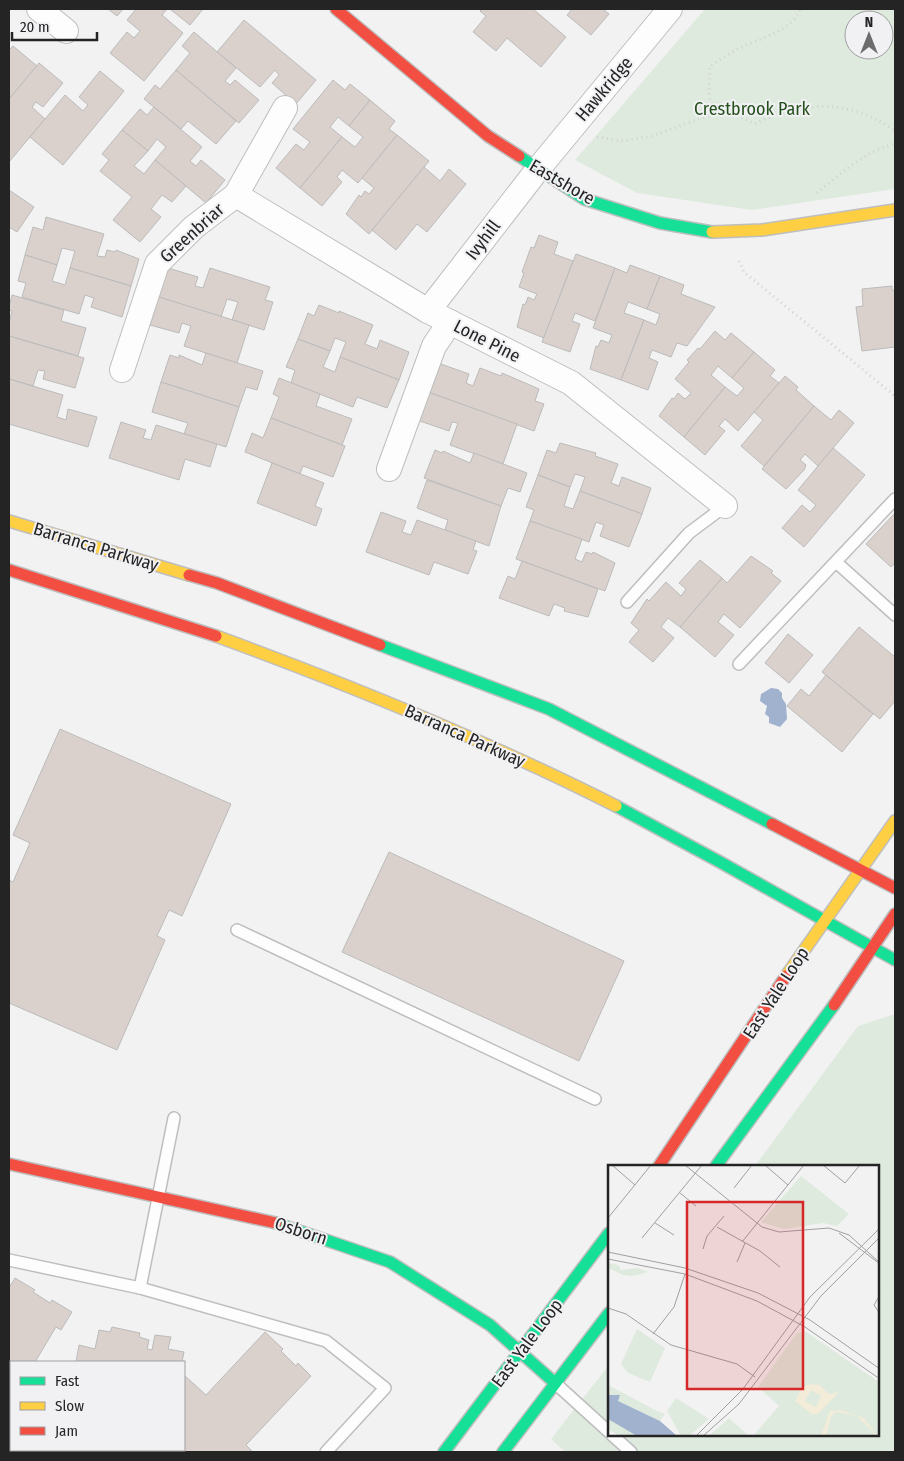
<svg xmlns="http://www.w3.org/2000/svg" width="904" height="1461" font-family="'Fira Sans Condensed',sans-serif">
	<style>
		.green { fill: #dfeade; fill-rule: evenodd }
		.water { fill: #a1b2ce }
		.building { fill: #dad1cd; stroke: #bcbbbb }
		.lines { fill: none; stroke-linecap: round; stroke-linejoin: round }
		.lane-casing { stroke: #bebebf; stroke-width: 14 }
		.street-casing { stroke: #bebebf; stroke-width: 26 }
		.fast-casing { stroke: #bebebf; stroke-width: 14 }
		.slow-casing { stroke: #bebebf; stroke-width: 14 }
		.jam-casing { stroke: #bebebf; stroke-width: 14 }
		.path { stroke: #d1d1d2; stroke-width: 3; stroke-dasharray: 1 4; stroke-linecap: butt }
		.lane { stroke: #fdfdfd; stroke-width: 11 }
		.street { stroke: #fdfdfd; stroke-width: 24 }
		.fast { stroke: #16e098; stroke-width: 11 }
		.slow { stroke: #ffcf43; stroke-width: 11 }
		.jam { stroke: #f24e42; stroke-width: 11 }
		.labels { text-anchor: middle; stroke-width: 4; stroke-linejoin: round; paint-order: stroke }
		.street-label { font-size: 18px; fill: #242425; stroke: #f1f1f4 }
		.park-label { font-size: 18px; fill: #24501b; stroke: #f1f1f4 }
		.inset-road { fill: none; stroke: #a0a0a1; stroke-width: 1 }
		.view { fill: #d62828; fill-opacity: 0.15; stroke: #d62828; stroke-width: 2.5 }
		.inset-edge { fill: none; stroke: #242425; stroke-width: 2.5 }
	</style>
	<rect width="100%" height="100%" fill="#f2f2f3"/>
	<g class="green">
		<path d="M705,9h190v180l-143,21 -115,-17 -62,-33zM854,20h30v30h-30z"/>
		<path d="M895,1014v438h-330l-14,-13 58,-74v70h269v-269h-123l103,-140z"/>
	</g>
	<path class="water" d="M771,688l7,1 4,4v5l4,6 1,15 -7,8 -11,-4v-6l-4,-3 2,-8 -7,-5 1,-7z"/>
	<g class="building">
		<path d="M108,9h15l-6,7z"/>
		<path d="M136,9h31l-5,6 21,18 -39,48 -34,-28 17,-21 7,6 6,-7 -13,-11z"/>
		<path d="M170,9h33l-13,16z"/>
		<path d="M482,9h51l33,28 -25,30 -34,-29 -11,13 -23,-19 13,-16 -6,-5z"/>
		<path d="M572,9h34l-2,1 5,4 -18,21 -24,-20z"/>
		<path d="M244,20l72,60 -20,24 -24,-21 7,-8 -4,-5 -15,17 -43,-35z"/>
		<path d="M194,32l42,36 -11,13 5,4 5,-5 24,20 -20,23 -63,-53 14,-17 -8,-7z"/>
		<path d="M13,46l24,20 -28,33v-49z"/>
		<path d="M39,63l24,20 -20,24 -7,-5 -4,5 13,12 -36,43v-63z"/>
		<path d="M176,70l60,51 -20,23 -28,-23 -7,8 -37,-30 11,-14 5,4z"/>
		<path d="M100,71l24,20 -61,74 -33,-28 35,-42 18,16 5,-6 -9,-8z"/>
		<path d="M333,80l12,10 5,-6 20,16 -21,26 -11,-9 -8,10 12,10 -42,51 -24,-20 20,-24 8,6 6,-8 -17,-13z"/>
		<path d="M370,100l25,21 -6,8 8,6 -39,48 -16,-13 -5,7 5,5 -20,24 -22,-18 42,-51 13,10 8,-10 -14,-11z"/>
		<path d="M154,107l48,40 -12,14 6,5 5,-6 24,20 -19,23 -51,-43 11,-13 -9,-8 -9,12 -26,-21 18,-21 7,6z"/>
		<path d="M122,130l26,21 -14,15 10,8 11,-14 31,26 -14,16 -10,-7 -11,14 10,8 -21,25 -27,-22 19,-23 -32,-26 9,-11 -7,-6z"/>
		<path d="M397,135l32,26 -60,73 -23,-20 13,-19 2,2 4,-6 4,3 5,-6 -12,-10z"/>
		<path d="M424,167l16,14 9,-12 17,15 -39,48 -10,-8 -21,26 -24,-20z"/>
		<path d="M9,190l25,17 -17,25 -8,-5z"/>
		<path d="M46,217l58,17 -7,22 8,1 2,-7 8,2 1,-2 23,9 -8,27 -61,-18 5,-17 -13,-3 -5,17 -32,-10 8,-28 10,3z"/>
		<path d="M539,235l19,7 -4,12 19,7 -29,77 -27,-11 6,-23 2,1 3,-8 6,3 3,-6 -18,-7 5,-14 -2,-1 9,-25 3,1z"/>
		<path d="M576,254l39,14 -20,53 -20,-8 -3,8 8,3 -10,28 -28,-10z"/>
		<path d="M25,255l32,10 -5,16 13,4 5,-17 61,18 -9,31 -31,-10 3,-9 -9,-3 -6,19 -57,-17 4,-14 -8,-2z"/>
		<path d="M630,265l30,11 -13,33 -19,-7 -4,11 20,7 -23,60 -31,-11 6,-23 2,1 3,-7 8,3 3,-8 -19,-7 22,-60 12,5z"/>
		<path d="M168,268l30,9 -3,9 8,2 7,-20 60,19 -5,13 8,2 -9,28 -32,-10 6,-18 -11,-3 -6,18 -62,-20z"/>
		<path d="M660,276l24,9 -3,9 34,13 -28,39 -10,-3 -6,14 -19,-7 -3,8 9,4 -10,28 -27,-10 23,-60 12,5 4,-11 -13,-5z"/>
		<path d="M892,286v4h3v57l-33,4 -6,-44 7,-1 -1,-17z"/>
		<path d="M12,295l52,15 -3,11 25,7 -8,28 -69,-20v-13l3,-12 -3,-1v-3z"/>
		<path d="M159,297l90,28 -12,38 -53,-17 7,-20 -9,-3 -3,10 -29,-8z"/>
		<path d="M319,305l20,8v-2l34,14 -8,19 12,5 3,-9 29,12 -10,28 -59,-23 6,-15 -11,-4 -5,13 -32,-12 10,-26 6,3z"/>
		<path d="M715,331l10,9 6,-7 23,19 -22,26 -14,-12 -7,9 14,12 -41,50 -25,-21 13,-18 2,1 4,-6 7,6 6,-6 -16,-14 14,-17 -2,-2 11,-12 2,1z"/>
		<path d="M9,336l75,22 -9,30 -32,-9 2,-8 -7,-1 -5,16 -24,-7z"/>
		<path d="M298,339l32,12 -7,16 12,5 5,-15 59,23 -12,28 -30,-11 -4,10 -62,-24 4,-13 -9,-3z"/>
		<path d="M754,352l21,18 -5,6 9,7 -41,48 -13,-12 -6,7 6,5 -20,24 -21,-18 41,-50 12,9 7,-8 -12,-10z"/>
		<path d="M206,353l57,18 -6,19 -11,-3 -7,20 -78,-25 9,-27 9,3v-3l23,10z"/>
		<path d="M438,363l31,11 -3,9 7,3 7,-18 21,8 1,-3 37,16 -4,12 9,3 -10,27 -106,-39z"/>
		<path d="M785,376l13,11 -2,3 18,16 -50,60 -23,-20 22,-26 -9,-8z"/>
		<path d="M279,378l41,16 -4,12 36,13 -10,26 -71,-27 8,-21 -6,-3z"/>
		<path d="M9,379l54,16 -6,22 9,3 2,-11 29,8 -9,30 -79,-23z"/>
		<path d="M161,382l78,25 -13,40 -42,-13 4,-11 -36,-11z"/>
		<path d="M428,392l89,32 -14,40 -53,-19 8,-22 -6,-1 -3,9 -32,-11z"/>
		<path d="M814,406l17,14 8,-10 15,13 -36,43 -13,-12 -5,6 6,5 -2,5 -18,19 -24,-20z"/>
		<path d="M271,418l74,28 -12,31 -30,-11 -3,8 -55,-22 7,-19 11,5z"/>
		<path d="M121,422l25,8 -3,8 8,2 5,-15 61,19 -7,23 -25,-8 -6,21 -70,-22z"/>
		<path d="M560,443l36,10 -1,3 23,8 -7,19 8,3 3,-9 29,11 -9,26 -62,-23 5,-14 -10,-3 -5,13 -32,-12 9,-25 9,3z"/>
		<path d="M833,448l32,27 -61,72 -22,-19 20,-23 8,7 6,-7 -18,-15z"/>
		<path d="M435,450l7,3 1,-2 27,12 4,-10 53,20 -7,19 -12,-4 -7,18 -77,-28z"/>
		<path d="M272,463l52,20 -9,23 7,3 -6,17 -59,-23z"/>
		<path d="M538,475l32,12 -6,19 9,3 7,-18 62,23 -13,33 -29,-11 4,-11 -8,-3 -7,20 -59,-21 4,-11 -8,-3z"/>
		<path d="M427,480l74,26 -12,40 -44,-16 3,-10 -31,-12z"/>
		<path d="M381,512l25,9 -4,11 9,3 6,-15 59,21 -3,9 4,1 -9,23 -34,-12 -5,13 -63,-23z"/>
		<path d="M895,513v50l-4,4 -25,-23z"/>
		<path d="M530,521l52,18 -7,20 7,3 4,-10 6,2 1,-2 22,11 -10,28 -89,-32z"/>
		<path d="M751,556l22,15 -2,2 10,8 -41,47 -16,-14 -6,8 16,13 -19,22 -35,-30 42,-49 5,5z"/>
		<path d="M700,560l22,18 -42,49 -12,-9 -7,9 13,11 -21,24 -24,-20 10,-12 -8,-7 16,-24 2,2 17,-19 15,14 5,-7 -7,-6z"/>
		<path d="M522,561l76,28 -10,28 -24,-6 1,-3 -11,-4 -5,12 -50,-18 9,-22 7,3z"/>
		<path d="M859,627l36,30v44l-15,18 -58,-47z"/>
		<path d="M788,634l25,21 -24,28 -24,-20z"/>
		<path d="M826,675l47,39 -31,38 -55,-46 14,-17 8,7z"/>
		<path d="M60,729l171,75 -49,112 -13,-6 -12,26 8,4 -48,110 -108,-47v-123l4,2 17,-39 -17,-8z"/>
		<path d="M389,852l235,109 -45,100 -237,-109z"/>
		<path d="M15,1278l20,12 -2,2 17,11 2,-3 20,12 -11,18 -5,-3 -21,35h-24v58l-2,4v-136z"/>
		<path d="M112,1327l28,6 -1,4 10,3 -2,9 5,1 3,-15 16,2 -3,12 16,3 -2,10h-106l3,-17 16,4 4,-19 11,2z"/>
		<path d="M265,1332l18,17 -2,2 15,15 2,-3 13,13 -65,69 6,6 -1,1h-80l-3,-2h16v-75l22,20z"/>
		<path d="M129,1450h16l3,2h-21z"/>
	</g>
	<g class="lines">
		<defs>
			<g id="lane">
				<path d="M836,562l59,53"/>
				<path d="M627,602l62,-69 36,-27"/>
				<path d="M739,664l156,-165"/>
				<path d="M237,930l358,169"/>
				<path d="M9,1260l131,28 186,53 59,47 -59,64"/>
				<path d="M140,1288l34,-170"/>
				<path d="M555,1383l54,49"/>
				<path d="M612,1435l19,17"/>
			</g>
			<g id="street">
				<path d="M39,9l27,22"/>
				<path d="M236,195l192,116 143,72 154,123"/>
				<path d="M428,311l110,-142 132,-160"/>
				<path d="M122,370l35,-106 37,-37 42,-32 49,-87"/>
				<path d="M389,469l45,-123 16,-24"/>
			</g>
			<g id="fast">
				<path d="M519,156l65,43 76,24 52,9"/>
				<path d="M380,645l169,64 223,115"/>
				<path d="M616,806l104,56 175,98"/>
				<path d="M716,1166l118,-161"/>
				<path d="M276,1223l114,39 100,63 65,58"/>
				<path d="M444,1452l165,-219"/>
				<path d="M503,1452l106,-139"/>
			</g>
			<g id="slow">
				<path d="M712,232l50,-2 133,-20"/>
				<path d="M9,521l180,54"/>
				<path d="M216,636c136,50 270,104 400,170"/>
				<path d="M786,976l109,-155"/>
			</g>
			<g id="jam">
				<path d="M336,9l152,127 31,20"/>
				<path d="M9,570l207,66"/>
				<path d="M189,575l28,8 163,62"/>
				<path d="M772,824l123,64"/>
				<path d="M834,1005l61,-91"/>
				<path d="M9,1164l267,59"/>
				<path d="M659,1166l127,-190"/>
			</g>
		</defs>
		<use href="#lane" class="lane-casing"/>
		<use href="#street" class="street-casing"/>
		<use href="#fast" class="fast-casing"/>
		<use href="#slow" class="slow-casing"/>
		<use href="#jam" class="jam-casing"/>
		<g class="path">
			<path d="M716,113l-7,-17 1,-30c10,-6 20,-13 30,-18 19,-10 53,-17 60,-39"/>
			<path d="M597,137l26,4 29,-5 64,-23 21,2 17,9c50,-23 95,-26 141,7"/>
			<path d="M817,193c22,-18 49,-43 78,-49"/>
			<path d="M739,261l5,11 151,124"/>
		</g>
		<use href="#lane" class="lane"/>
		<use href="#street" class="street"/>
		<use href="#fast" class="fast"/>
		<use href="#slow" class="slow"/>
		<use href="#jam" class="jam"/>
	</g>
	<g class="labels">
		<g class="street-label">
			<text transform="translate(604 89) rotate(-50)" y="6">Hawkridge</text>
			<text transform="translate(562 182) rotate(30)" y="6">Eastshore</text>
			<text transform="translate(192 233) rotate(-42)" y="6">Greenbriar</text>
			<text transform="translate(483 240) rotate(-53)" y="6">Ivyhill</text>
			<text transform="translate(487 341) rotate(27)" y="6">Lone Pine</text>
			<text transform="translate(96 547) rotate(17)" y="6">Barranca Parkway</text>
			<text transform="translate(465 736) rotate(24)" y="6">Barranca Parkway</text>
			<text transform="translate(776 993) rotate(-57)" y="6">East Yale Loop</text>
			<text transform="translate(301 1231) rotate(18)" y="6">Osborn</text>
			<text transform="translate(527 1343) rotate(-53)" y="6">East Yale Loop</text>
		</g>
		<g class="park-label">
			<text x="752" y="115">Crestbrook Park</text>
		</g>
	</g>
	<g transform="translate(608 1165)">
		<rect width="271" height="271" fill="#f2f2f3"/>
		<path d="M193,11l48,38 -12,12 -14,-3 -39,6 -23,-7zM0,98l10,2 3,5 16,-2 11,4 -14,4 -11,-1 -15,-7zM29,164l28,19 -15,34 -22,-9 -7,-9zM197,166l74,51v54h-126l26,-30 -21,-19 39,-54zM0,220l51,27 6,2 -5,7 -42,-20 -10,-6zM68,233l33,21 -20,17h-8l-14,-25zM121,253l20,18h-40zM0,254l18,9 11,8h-18l-11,-7z" fill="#dfeade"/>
		<path d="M201,219l11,1 8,9 11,-2 -21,22h-6l-17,-13 7,-13zM203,225l10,6 -5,11 -11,-6zM232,245l24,8 13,18 -20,-20 -21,-4 -5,4 -5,20h-5l9,-25z" fill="#f2ecd8" fill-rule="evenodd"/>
		<path d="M0,230h12l-2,6 42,20 17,15h-40l-29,-17z" fill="#a1b2ce"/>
		<path class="inset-road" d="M4,0l23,20M77,0l77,62 17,5 50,-4 20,7 31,28M157,0l23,20M215,0l22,18 15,-18M126,23l18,-23M72,28l16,13M0,53l43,-53M47,58l19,12M109,62l43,24 20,16M231,68l41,31M34,73l60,-73M134,77l62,-77M95,84l4,-13 17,-20M0,87l77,16 73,25 52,27 70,49M0,94l77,15 72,27 48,26 75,52M129,97l8,-19M272,130l-6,10 6,9M0,143l18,6 45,31 66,19 18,13M45,169l21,-27 11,-33M88,271l47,-47 67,-92 70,-69M95,271l36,-32 82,-108 59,-59"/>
		<path class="view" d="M79,37h116v187h-116z"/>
		<rect width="271" height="271" class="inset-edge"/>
	</g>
	<rect width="904" height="1461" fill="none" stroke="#242425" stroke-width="20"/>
	<rect x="10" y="1361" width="175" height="90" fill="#f1f1f4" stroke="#9f9fa1"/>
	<rect x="20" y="1377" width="25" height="8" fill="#16e098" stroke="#9f9fa1"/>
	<text x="55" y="1386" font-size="15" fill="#242425">Fast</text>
	<rect x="20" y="1402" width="25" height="8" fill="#ffcf43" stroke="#9f9fa1"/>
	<text x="55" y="1411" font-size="15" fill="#242425">Slow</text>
	<rect x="20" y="1427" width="25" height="8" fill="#f24e42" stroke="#9f9fa1"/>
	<text x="55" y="1436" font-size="15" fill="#242425">Jam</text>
	<g transform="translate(869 35)"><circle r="24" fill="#f1f1f4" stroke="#9f9fa1"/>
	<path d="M0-4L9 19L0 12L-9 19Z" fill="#6c6c6d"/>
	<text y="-8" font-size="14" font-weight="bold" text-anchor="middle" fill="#242425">N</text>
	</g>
	<path d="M12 32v8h85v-8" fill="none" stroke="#242425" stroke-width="2.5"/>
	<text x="20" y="32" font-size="15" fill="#242425" stroke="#f1f1f4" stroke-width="4" paint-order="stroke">20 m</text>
</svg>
